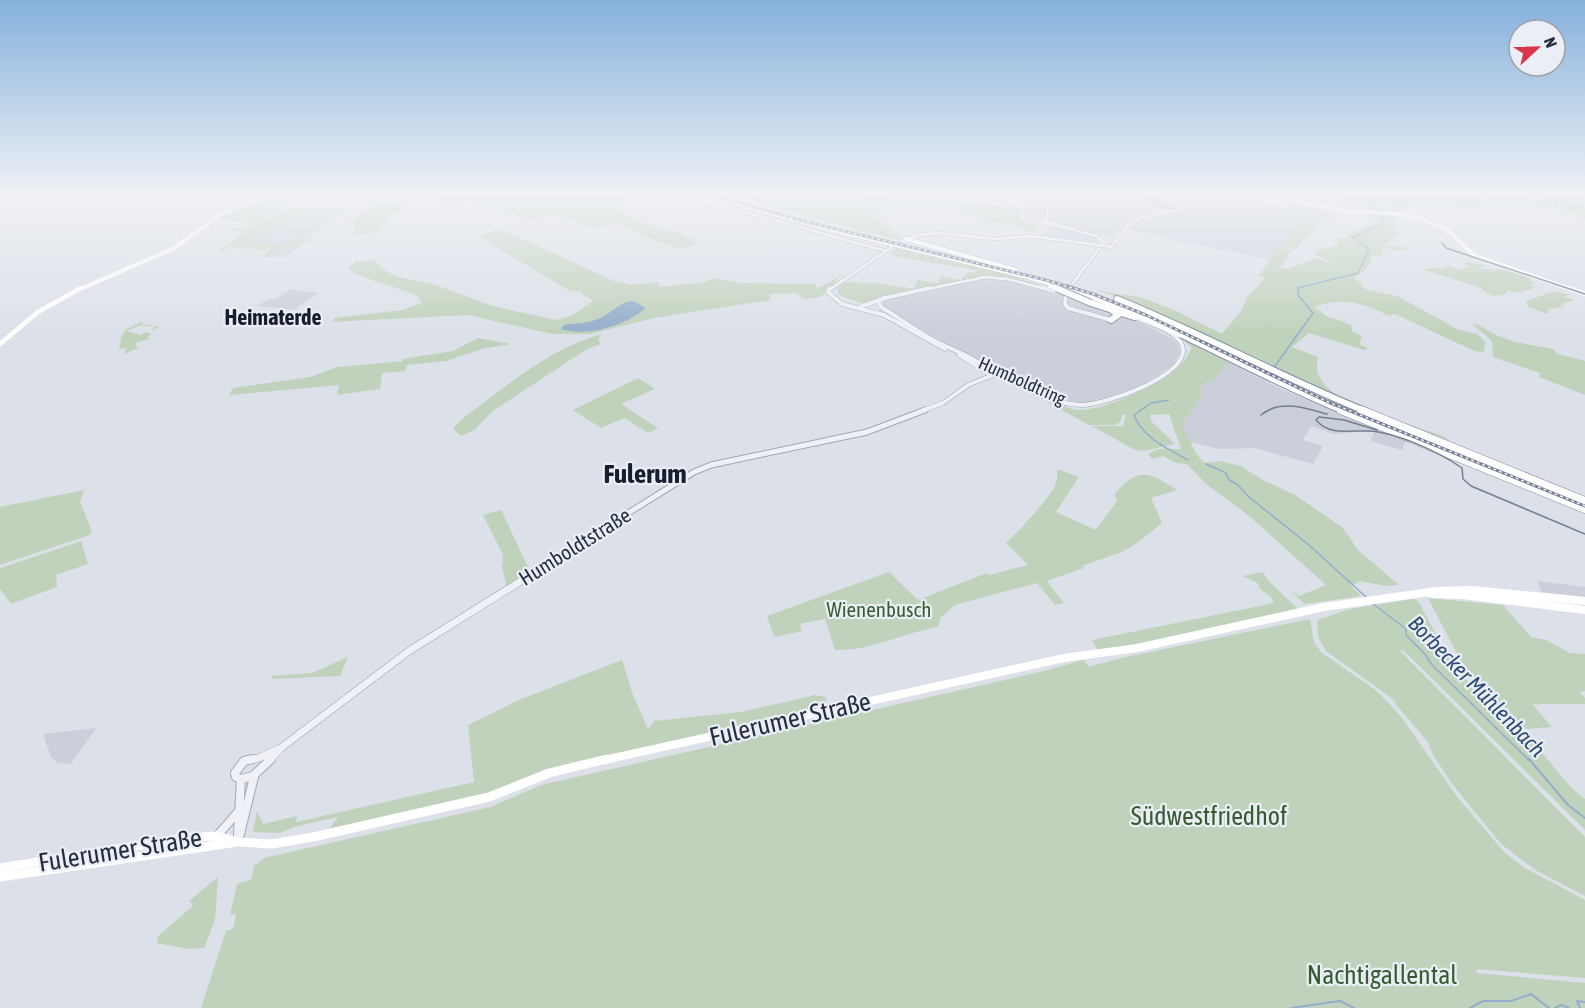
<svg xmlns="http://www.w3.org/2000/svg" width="1585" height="1008" font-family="'Asap Condensed',sans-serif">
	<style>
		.built { fill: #cacfda }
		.green { fill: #c1d2bc }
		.water { fill: #93adcb }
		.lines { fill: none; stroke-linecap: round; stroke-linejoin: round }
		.stream-far1 { stroke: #93adcb; stroke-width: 1.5 }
		.stream { stroke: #93adcb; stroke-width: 2 }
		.tertiary-far4-casing { stroke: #a1a7b2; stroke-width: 4 }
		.tertiary-far3-casing { stroke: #a1a7b2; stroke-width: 5 }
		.tertiary-far2-casing { stroke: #a1a7b2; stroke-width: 7 }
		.tertiary-far1-casing { stroke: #a1a7b2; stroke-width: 8 }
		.tertiary-casing { stroke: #a1a7b2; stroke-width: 10 }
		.motorway-far2-casing { stroke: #828d9f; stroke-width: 5 }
		.motorway-far1-casing { stroke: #828d9f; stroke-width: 8 }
		.motorway-casing { stroke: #828d9f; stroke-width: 9 }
		.tertiary-far4 { stroke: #eff1f6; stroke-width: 3 }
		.tertiary-far3 { stroke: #eff1f6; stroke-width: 4 }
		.tertiary-far2 { stroke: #eff1f6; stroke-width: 5 }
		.tertiary-far1 { stroke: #eff1f6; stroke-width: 7 }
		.tertiary { stroke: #eff1f6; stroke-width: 8 }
		.secondary-far3 { stroke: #fff; stroke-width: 4 }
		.secondary-far2 { stroke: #fff; stroke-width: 4.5 }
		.secondary-far1 { stroke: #fff; stroke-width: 8 }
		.secondary { stroke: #fff; stroke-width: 9 }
		.motorway-far2 { stroke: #fff; stroke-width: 4.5 }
		.motorway-far1 { stroke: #fff; stroke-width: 6 }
		.motorway { stroke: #fff; stroke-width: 8 }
		.tram { stroke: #747f92; stroke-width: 1.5 }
		.rail-casing { stroke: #747f92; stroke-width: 3 }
		.rail { stroke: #ebeff5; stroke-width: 1.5; stroke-dasharray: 3; stroke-linecap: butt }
		.tertiary-bridge-casing { stroke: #a1a7b2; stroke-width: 4; stroke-linecap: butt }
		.motorway-bridge-far1-casing { stroke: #828d9f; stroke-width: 5; stroke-linecap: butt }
		.motorway-bridge-casing { stroke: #828d9f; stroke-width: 8; stroke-linecap: butt }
		.tertiary-bridge { stroke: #eff1f6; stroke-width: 3 }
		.motorway-bridge-far1 { stroke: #fff; stroke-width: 4.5 }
		.motorway-bridge { stroke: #fff; stroke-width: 6 }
		.labels { text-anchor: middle; stroke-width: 4.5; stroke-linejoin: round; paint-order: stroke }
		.far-street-label { font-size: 18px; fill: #252e3f; stroke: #ebeff5 }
		.street-label { font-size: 21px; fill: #252e3f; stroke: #ebeff5 }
		.park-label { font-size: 21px; fill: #385c31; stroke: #ebeff5 }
		.far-district-label { font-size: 22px; font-weight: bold; fill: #171f2f; stroke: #ebeff5 }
		.water-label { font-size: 22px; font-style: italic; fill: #2c4b76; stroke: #ebeff5 }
		.near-street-label { font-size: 26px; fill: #252e3f; stroke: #ebeff5 }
		.near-park-label { font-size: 26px; fill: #385c31; stroke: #ebeff5 }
		.district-label { font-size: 27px; font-weight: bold; fill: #171f2f; stroke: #ebeff5 }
	</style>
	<rect width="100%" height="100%" fill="#dce0e8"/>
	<g class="built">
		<path d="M1009,194h219l17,3 17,9 29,3 6,8 1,7 -9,18 -6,6h-3l-10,12 -149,-32 -9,10 -16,-4 -4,2 6,4 1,4 -59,-7 9,-9 12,-2 -11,-6 -24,-1 3,-22 -22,-1z"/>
		<path d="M1320,194l52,9 3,8 -27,-1 -42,-8z"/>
		<path d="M1297,203l46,8 -29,18 -5,-14z"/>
		<path d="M310,209l34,1 -58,47h-21l13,-10 -48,-1z"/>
		<path d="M983,278l21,1 121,36 48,24 5,5 2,8 -7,13 -27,18 -49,20h-22l-35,-12 -92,-46 -68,-40 5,-5z"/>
		<path d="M291,289l27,4 -24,17 -37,-4 11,-7h7z"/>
		<path d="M1228,362l53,27 125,51 -4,10 -31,-9 3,-10 -41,3 -21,-8 -9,14 20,6 -10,18 -58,-16 -35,1 -30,-7 -7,-12 3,-12 16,-22 -1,-7 3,-5 10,-4z"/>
		<path d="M1537,581l48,6v10l-43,-5z"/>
		<path d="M96,728l-25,36 -13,-1 -7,-6 -8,-23z"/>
	</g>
	<g class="green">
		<path d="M435,194h193l-3,6 -14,7 36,18c10,-2 19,9 29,6l23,12 -21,6 -64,-26 -20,5 -39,-13 -29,3 -54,-18 -31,4z"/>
		<path d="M737,194l35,4 -5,1 11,3 15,-5 27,2 46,-3 -1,-2h21v3l116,9 19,3 -2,7 2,5 19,5 -8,7 -23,-9 -5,1 -7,-3 -7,1 -37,-16 -48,1 -36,5 32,24 12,-2 -15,5 -113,-29z"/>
		<path d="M1327,194h175l83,14v10c-35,-12 -69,-12 -104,-15l7,7 -62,-5 -20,3 -6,5 -26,-2 -4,-6 1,-3z"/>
		<path d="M1522,194h63v10z"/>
		<path d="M292,200c-7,10 -17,9 -27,12v4l4,1 21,-9h58l-14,8v3l-8,-2 12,-6c-6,0 -14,-2 -20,-1 -23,5 -44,23 -65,29v2l17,2 -1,2h15l24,-12h4l-12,7h8l10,-6 -19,12 -20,1 -7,9 -9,1 9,-10 -9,3h-11l2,-3 -10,2 -14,-3 -6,5 -8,2 29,-22h-18l2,-2 22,-2 7,-5 -40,-2 11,-11 9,-4 -5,-1 16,2 23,-5z"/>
		<path d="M1281,200l16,3 12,12 5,14 -19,21 -12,-2 5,-6 2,-12h6l2,-6 -4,-12z"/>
		<path d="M376,203h28l-4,11h-9l-15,19 -24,2 5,-9 -7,-2z"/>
		<path d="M1353,212l42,2 -1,11 4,9 -13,11 24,3 -14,3 -11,-4 -3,9 -9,-1c-4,13 -6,17 -18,22l12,13 31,6 62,34 18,4 8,8 -1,11 -12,-3 -77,-36 -6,2c-28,-14 -45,-19 -75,-9l12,9 25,9 1,6 10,5 -3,8 9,4 -4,2 -55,-17 -17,14 26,10c-3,12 0,21 9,30 19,19 88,39 116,49l7,5 -98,-37 -206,-97 -50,-17 47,8 31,12 48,24 19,-23 7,-15 16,-17 1,-2 -7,-1 21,-28 12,3 -11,17 7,1 29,-11 12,4 3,-1 -16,-6 2,-2 -3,-2 22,-5 3,-3 -3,-6 12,2 -1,-3 2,-2 27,-11v-5z"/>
		<path d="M501,229l113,52 17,4 26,-3 3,5 45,-5 8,-4 29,5 74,1v3h4l22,-12 -21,22 -16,2 -9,-6 -27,1 2,6 -117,18 -64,16h-37l-85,-19 -136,7 3,-4 67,-8 20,-7 -6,-8 -63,-22 -5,-6 8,-5 17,-2 16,13 14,5 33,7 57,21 62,14 16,-4 22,-15 -13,-9 -10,-1 -93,-55z"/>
		<path d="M896,248l117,28 40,14 -63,-15 -108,22 -17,7 -25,-8 -3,-6 4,-8 36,1 37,6 3,-9 21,3 3,-7 20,4 7,-8 7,1 1,-3 -63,-10 -25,-6z"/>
		<path d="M1468,262l16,3 -2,1 3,1 -6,1 3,1 23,1 26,9 -1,2 6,2 -5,2 6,2 -16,5 -15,-1v3l-13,2 -11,-6v-2l-61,-19 22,-1 3,-1 -1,-2 13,4 9,-1 1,-2 -6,-3z"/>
		<path d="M1555,291l14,4 -4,2 9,3 -13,4 4,2 -17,3 1,3 -2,2 -21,-8 2,-1 -3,-2 4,-3z"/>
		<path d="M143,321l-1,3 18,3 -9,4 4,-4 -14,-2 -14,6 13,4 6,-3 6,2 -4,2 1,3 -14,4 3,5 -14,6 3,-6 -10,1 4,-3 -3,-2 3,-1 -1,-3 5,-10z"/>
		<path d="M1472,324l7,1 17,10 19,7 38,7 5,5 27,7v34l-46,-18 1,-4 -47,-16 -1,-16z"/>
		<path d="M602,334l-4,6 3,4 -14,5 -94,62 -19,19 -13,6 -8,-7c9,-12 20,-18 32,-27 35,-28 74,-56 117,-68z"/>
		<path d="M1180,337l48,25 -14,18 -10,4 -3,4 1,8 -16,22 -3,12c9,11 10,24 22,33l15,-2 20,5 23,14 32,15 47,32 16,23 41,35 -12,1 -28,-5 -8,5 10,10 -56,8 -15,-13 9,5 27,-11 -78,-70 -42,-31 -19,-20 -11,-1 -13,-7 -10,3 -5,-4c9,-9 23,-6 33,-6l-12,-35 -19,1 1,6 24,23 -31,7 -9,-1 -43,-24h31l3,-11 -3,-1 -3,8 -5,3h-26l-67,-37c13,4 44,21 56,22 24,1 70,-21 90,-34 11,-8 18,-17 24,-28z"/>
		<path d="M478,338l32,6 -28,5 -36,12 -39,4 -2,6 -23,2 -2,16 -43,6 2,-10 -110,10 4,-7 77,-11 28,-10 65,-6v-2l50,-8z"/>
		<path d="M638,378l17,11 -34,15 37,24 -10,5 -24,-15 -23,10 -28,-18z"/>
		<path d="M1057,469l22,8 -23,35 40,18 21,-29 -2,-7c23,-28 35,-22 62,-4l-26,8 11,25 -25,20 -15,9 -40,14 2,2 -37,13 17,22 -9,2 -18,-22 -82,22 -14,12 -3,10c-36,6 -66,24 -103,23l-10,-31 -25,5 2,7 -28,6 -7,-21 122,-44 29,28 69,-27 2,2 39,-10 -22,-22c11,-10 46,-47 50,-60 2,-4 1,-10 1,-14z"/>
		<path d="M84,490l-4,12 12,29 -2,4 -90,30v-58z"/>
		<path d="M501,510l29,61 -23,16 -5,-19 1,-13 -20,-40z"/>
		<path d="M81,541l7,23 -32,11 1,12 -46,17 -11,-15v-21z"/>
		<path d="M1263,572l4,7 30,29c-64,21 -132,33 -199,43l-6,-11 182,-37 -2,-5 -13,-10v-4l-16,-8z"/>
		<path d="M1428,598l75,7 28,32 15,3 24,13 15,1v37l-6,1 6,6v6h-53l20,23 -25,2 -38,-32 -30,-39z"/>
		<path d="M1413,599l6,3c17,34 36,69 64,96 17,16 36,30 52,47 17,18 30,39 50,54v31l-182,-180 -3,1 185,186v59l-48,-25 -36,-27 -48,-59 -20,-30 -5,-13 -36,-42 8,4 -73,-52 -9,-15 -1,-17 33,-11z"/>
		<path d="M1310,619l4,23 7,10 53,37 13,12 15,17 56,80 48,56 19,14 60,32v78l-108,-9 -1,4 109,10v25h-1384l25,-77 7,-2 3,-15 -6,1 7,-31 14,-4 3,-14 10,-8 226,-51 51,-22 503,-114 39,-11 6,7 32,-9z"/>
		<path d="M348,657l-8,19 -69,3 1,-3 40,-3z"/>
		<path d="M622,660l11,35 15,34 6,-8 87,-9 74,-17 11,2 -2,12 -172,37 -164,48 -159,35 9,-12 -44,10 -14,6 -27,-1 4,-21 6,13 34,-8 -1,6 178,-40 -6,-57 53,-26z"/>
		<path d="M218,877l-3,43 -11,28 -15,1 -32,-6 1,-7 35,-30 -4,-5z"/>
	</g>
	<g class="water">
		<path d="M1389,194h70l34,4 1,3 -104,-1 -5,-5z"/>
		<path d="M633,301l13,7c-21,18 -59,29 -85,21l3,-4c11,-2 23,-1 34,-6 14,-5 20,-17 35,-18z"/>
	</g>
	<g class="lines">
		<g class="stream-far1">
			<path d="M1326,194l50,9"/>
			<path d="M1392,202l134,-1"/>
			<path d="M1375,204l-2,1 5,6"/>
			<path d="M1275,366l38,-53 -15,-18v-7l60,-15 11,-24 -17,-12 28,-11 3,-7 -2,-5"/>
			<path d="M1169,400l-18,3 -17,12c9,23 34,34 54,45"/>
			<path d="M1206,464l20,9 3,7 9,5 11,12 60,48 57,52"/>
			<path d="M1372,603l34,26v6l19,19 7,11 98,96"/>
		</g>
		<g class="stream">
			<path d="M1529,759l39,46 17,13"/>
			<path d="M1291,1008l49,-7 14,7"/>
			<path d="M1470,1008l13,-7h28l20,-7 18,14"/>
			<path d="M1555,1008l6,-3 8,3"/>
			<path d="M1580,1008l-3,-7 8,1"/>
		</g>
		<defs>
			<g id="tertiary-far4">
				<path d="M680,194l206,57"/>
				<path d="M1304,202l14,-8"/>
				<path d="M1046,222l3,-28"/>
				<path d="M1050,225l-11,-2 7,-1 50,14 8,6 -31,41"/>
				<path d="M902,241l16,-6 21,-2 57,6 34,-3 67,9"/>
				<path d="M1106,246l5,1 17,-21 14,-9 96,-20"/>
				<path d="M829,290l63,-43"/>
				<path d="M923,290l62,-13 22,2 43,11"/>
			</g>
			<g id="tertiary-far3">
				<path d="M830,288l-2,4 14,12 42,11 61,34"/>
				<path d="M1044,288l22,6"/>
				<path d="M1066,292l-1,12 3,4 43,12"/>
				<path d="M878,301l3,6c18,11 36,24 54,34 14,7 28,12 41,20 32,17 67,42 104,44 22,1 114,-30 102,-60 -7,-16 -37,-23 -51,-29"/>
				<path d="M860,307l25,-9 45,-10"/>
				<path d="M959,355l32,20"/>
				<path d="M921,411l22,-8 25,-18 30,-12"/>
			</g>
			<path id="tertiary-far2" d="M545,565l149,-93 17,-7 156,-33 58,-22"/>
			<g id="tertiary-far1">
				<path d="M245,761l14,-3 19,-9"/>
				<path d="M269,761l13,-14 127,-96 139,-87"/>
			</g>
			<g id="tertiary">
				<path d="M241,779l12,-3 18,-17"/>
				<path d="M241,779l-5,-2 -1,-4 9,-12 9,-2"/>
				<path d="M238,835l3,-56"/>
				<path d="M217,836l20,-23"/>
				<path d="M238,842l16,-65"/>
			</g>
			<g id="motorway-far2">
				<path d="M699,194l138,37 191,46 43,13"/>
				<path d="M731,194l34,14"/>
				<path d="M906,239l110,31"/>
			</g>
			<g id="motorway-far1">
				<path d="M1066,288c97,30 184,85 278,123"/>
				<path d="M1117,299c84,34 164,78 248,112"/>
				<path d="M1091,303l43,14"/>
				<path d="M1111,320l7,-5 -6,-5"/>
			</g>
			<g id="motorway">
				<path d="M1341,410l244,99"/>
				<path d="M1361,410l224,91"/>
			</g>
		</defs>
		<use href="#tertiary-far4" class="tertiary-far4-casing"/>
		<use href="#tertiary-far3" class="tertiary-far3-casing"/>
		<use href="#tertiary-far2" class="tertiary-far2-casing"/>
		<use href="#tertiary-far1" class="tertiary-far1-casing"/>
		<use href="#tertiary" class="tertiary-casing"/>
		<use href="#motorway-far2" class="motorway-far2-casing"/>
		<use href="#motorway-far1" class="motorway-far1-casing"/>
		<use href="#motorway" class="motorway-casing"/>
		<use href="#tertiary-far4" class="tertiary-far4"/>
		<use href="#tertiary-far3" class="tertiary-far3"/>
		<use href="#tertiary-far2" class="tertiary-far2"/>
		<use href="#tertiary-far1" class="tertiary-far1"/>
		<use href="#tertiary" class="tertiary"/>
		<g class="secondary-far3">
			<path d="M1232,194l6,3 36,1 74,13 50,3 25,5 23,10 29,27 98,34"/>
			<path d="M78,290l94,-41 53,-37 47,-18"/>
		</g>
		<g class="secondary-far2">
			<path d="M1569,288l16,6"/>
			<path d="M0,344l38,-32 43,-24"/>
		</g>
		<g class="secondary-far1">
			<path d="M1431,594l31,1 123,15"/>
			<path d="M600,761l464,-103 73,-10 187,-41 113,-16 35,-1 113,11"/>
		</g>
		<g class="secondary">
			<path d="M0,868l185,-30 32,-2 21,6"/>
			<path d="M0,877l238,-35 34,2 46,-8 171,-39 60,-24 58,-14"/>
		</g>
		<use href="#motorway-far2" class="motorway-far2"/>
		<use href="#motorway-far1" class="motorway-far1"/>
		<use href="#motorway" class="motorway"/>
		<g class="tram">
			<path d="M1442,243l4,5 139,46"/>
			<path d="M1261,415c19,-16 44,-7 66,-1"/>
			<path d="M1377,430l-33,-10 -25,-3 -3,3c13,16 34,10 52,11 28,1 71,21 94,37l1,11 8,7 114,48"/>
		</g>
		<defs>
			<g id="rail">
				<path d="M709,194l94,27 243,59 47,14 53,21 182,87 257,104"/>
				<path d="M1138,194l32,14"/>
				<path d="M1505,194l80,13"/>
			</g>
		</defs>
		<use href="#rail" class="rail-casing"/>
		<use href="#rail" class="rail"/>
		<defs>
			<path id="tertiary-bridge" d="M1097,245l9,1"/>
			<path id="motorway-bridge-far1" d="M1050,286l10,4"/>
			<path id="motorway-bridge" d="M1056,288l35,15"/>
		</defs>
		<use href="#tertiary-bridge" class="tertiary-bridge-casing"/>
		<use href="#motorway-bridge-far1" class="motorway-bridge-far1-casing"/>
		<use href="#motorway-bridge" class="motorway-bridge-casing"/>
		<use href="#tertiary-bridge" class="tertiary-bridge"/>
		<use href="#motorway-bridge-far1" class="motorway-bridge-far1"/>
		<use href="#motorway-bridge" class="motorway-bridge"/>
	</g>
	<linearGradient id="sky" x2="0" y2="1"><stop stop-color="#86b1dc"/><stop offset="0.58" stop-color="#eff1f5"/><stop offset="1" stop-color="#eff1f5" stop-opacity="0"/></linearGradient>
	<rect width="1585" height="335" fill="url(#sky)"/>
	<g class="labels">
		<g class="far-street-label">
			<text transform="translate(1022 381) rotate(24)" y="6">Humboldtring</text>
		</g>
		<g class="street-label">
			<text transform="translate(575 547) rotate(-32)" y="7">Humboldtstraße</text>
		</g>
		<g class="park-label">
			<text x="879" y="617">Wienenbusch</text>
		</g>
		<g class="far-district-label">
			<text x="273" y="325">Heimaterde</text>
		</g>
		<g class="water-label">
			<text transform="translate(1477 686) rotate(46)" y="8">Borbecker Mühlenbach</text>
		</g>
		<g class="near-street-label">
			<text transform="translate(790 719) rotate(-13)" y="9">Fulerumer Straße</text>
			<text transform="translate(120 850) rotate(-9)" y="9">Fulerumer Straße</text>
		</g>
		<g class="near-park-label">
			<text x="1209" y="825">Südwestfriedhof</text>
			<text x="1382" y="984">Nachtigallental</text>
		</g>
		<g class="district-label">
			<text x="645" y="483">Fulerum</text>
		</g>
	</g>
	<g transform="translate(1537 48) rotate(68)"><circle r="28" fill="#ebeff5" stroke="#9ca2ac" stroke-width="1.5"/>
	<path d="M0-4.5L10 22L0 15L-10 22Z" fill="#d9354a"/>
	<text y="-9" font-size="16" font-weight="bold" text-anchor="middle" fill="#252e3f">N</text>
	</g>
</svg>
